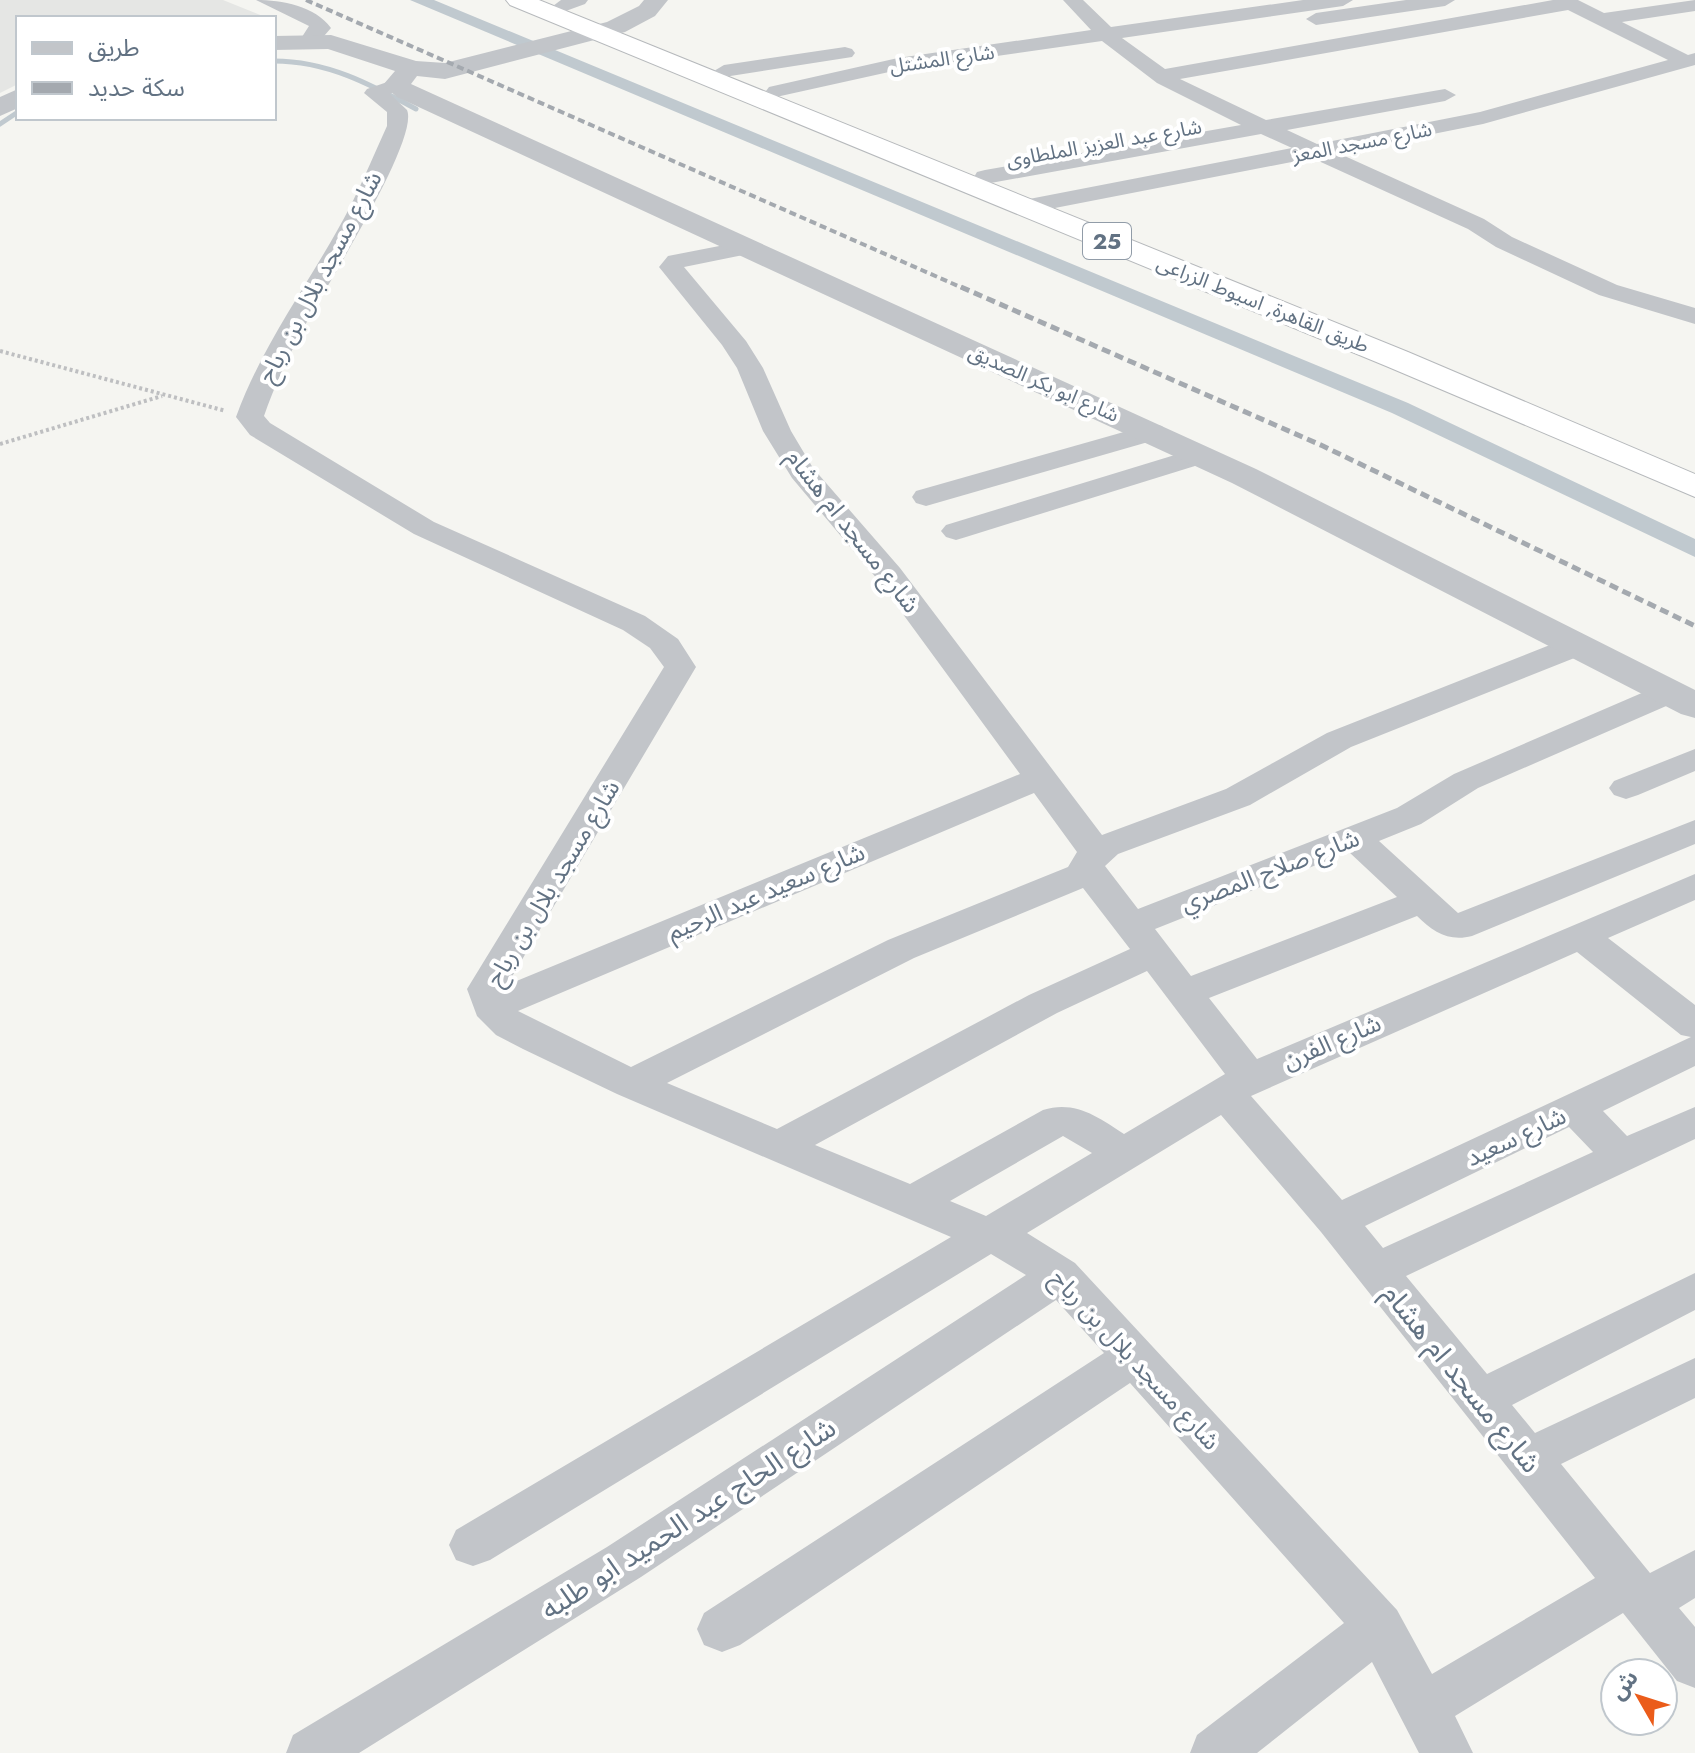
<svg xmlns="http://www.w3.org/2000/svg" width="1695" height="1753" font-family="Jost,'Noto Sans Arabic',sans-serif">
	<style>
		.built { fill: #e5e6e4 }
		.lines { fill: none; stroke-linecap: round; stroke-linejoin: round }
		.stream { stroke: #c0c9cf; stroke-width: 5 }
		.canal { fill: #c0c9cf; fill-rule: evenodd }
		.trunk-casing { stroke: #b6b9bc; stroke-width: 2 }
		.path { stroke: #bebfc1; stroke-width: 4; stroke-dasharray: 3 3; stroke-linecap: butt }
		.minor { fill: #c2c5c9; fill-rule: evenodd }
		.tertiary { fill: #c2c5c9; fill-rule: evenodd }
		.trunk { fill: #fff; fill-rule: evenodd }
		.rail-far1 { stroke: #a4a9af; stroke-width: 4; stroke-dasharray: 7 4; stroke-linecap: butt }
		.rail { stroke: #a4a9af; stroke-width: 5; stroke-dasharray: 9 5; stroke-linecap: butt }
		.labels { text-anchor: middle; stroke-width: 8; stroke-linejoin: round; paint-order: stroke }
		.far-street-label { font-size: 20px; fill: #627283; stroke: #fff }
		.shield { fill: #fff; stroke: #919ca8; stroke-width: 2 }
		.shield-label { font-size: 22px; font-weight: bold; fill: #627283 }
		.street-label { font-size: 24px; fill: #627283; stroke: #fff }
		.near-street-label { font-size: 28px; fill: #627283; stroke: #fff }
	</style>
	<rect width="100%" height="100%" fill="#f5f5f1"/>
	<path class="built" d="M0,0h223l45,18h-250v66l-18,9z"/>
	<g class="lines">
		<g class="stream">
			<path d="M274,61c53,0 96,23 142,48"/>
			<path d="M0,124l18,-12"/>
		</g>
		<path class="canal" d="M410,0h24l974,403 287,136v18l-303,-144z"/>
		<defs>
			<path id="trunk" d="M506,0h33l869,352 287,122v23l-309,-131 -876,-361z"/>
		</defs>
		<use href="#trunk" class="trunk-casing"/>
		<g class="path">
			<path d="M0,351l226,60"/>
			<path d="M0,444l162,-48"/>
		</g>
		<g class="minor">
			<path d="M256,0c26,0 59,6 75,28l-14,16h-14l-3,-4 9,-14z"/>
			<path d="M561,0h27l-3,4 -22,8 -10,-6z"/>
			<path d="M1063,0h20l28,27 192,-27h50l-10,6 -221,32 43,31 388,-69h25l26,13 91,-13v11l-73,11 66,33 7,-2v12l-212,59 -145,29 146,66 28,18 105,48 78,23v16l-96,-29 -103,-48 -28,-18 -156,-71 -288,56 -8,-2 -4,-5 4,-5 8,-2 268,-52 -31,-14 -276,50 -8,-2 -3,-5 3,-5 8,-2 256,-45 -84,-42 -55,-42 -204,29 -122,27 -10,-6 3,-4 129,-29 193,-28zM1568,10l100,50 -188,52 -163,32 -30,-14 158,-29 11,-6 -11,-6 -179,31 -86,-41z"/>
			<path d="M1406,0h49l-10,6 -129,19 -10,-6 10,-6z"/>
			<path d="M845,47l7,2 3,4 -3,4 -128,20 -10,-6 10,-6z"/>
			<path d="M396,79l10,6 -16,9 17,16c13,30 -87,186 -105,221 -15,28 -28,56 -38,85l6,7 164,99 211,94 33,23 18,28 -189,318 513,-211 -142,-194 -86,-102 -29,-47 -26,-63 -15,-23 -63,-78 9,-11 77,-15 8,2 4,5 -4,5 -69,14 62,74 17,27 28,63 22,37 87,100 202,267 124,-46 101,-56 238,-94 11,-2 11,2 5,7 -5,7 -236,94 -101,58 -132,49 -13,12 33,43 259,-101 57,-34 204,-88 11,-3 11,3 5,7 -5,7 -202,88 -57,36 -42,17 79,72 237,-93v24l-223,92c-23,6 -39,-4 -55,-20l-208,82 48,61 438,-185v26l-87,38 87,67v61l-92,45 24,25 68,-29v32l-289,137 81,98 208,-101v37l-183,95 23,28 160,-75v40l-134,66 89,109 45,-23v48l-16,10 16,19v61l-18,-7 -54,-68 -168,103 18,37h-54l-47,-91 -115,91h-67l7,-18 147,-112 -214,-240 -390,262 -18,7 -18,-7 -7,-16 7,-16 400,-260 -48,-53 -415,277 -282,176h-73l7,-18 314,-188 419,-272 -35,-21 -501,306 -17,6 -17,-6 -7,-15 7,-15 495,-293 -334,-143 -94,-45 -27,-14 -19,-19 -10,-27 197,-322 -14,-19 -27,-18 -209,-96 -164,-99 -14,-18c28,-77 78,-140 115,-212 13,-26 24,-53 36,-79v-14l-23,-19 3,-4zM1034,793l43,59 -9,15 -180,73 -257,127 -113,-56zM1349,852l48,45 -206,79 -36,-47zM1083,888l47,61 -101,46 -252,134 -110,-46 247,-125zM1577,952l104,83 10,2 -349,163 -91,-104zM1147,971l78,103 -101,60c-26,-17 -49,-34 -81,-24l-133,74 -95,-39 242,-132zM1221,1115l100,117 274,346 -163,96 -35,-64 -322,-347 -48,-30zM1569,1127l24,25 -210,96 -18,-22zM1063,1136l29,17 -106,63 -36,-15z"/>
			<path d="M1152,424l10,2 4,6 -4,6 -236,68 -10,-3 -4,-6 4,-6z"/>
			<path d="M1201,447l10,2 4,6 -4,6 -245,76 -10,3 -10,-3 -5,-6 5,-6z"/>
			<path d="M1695,749v22l-57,24 -12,4 -12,-4 -5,-7 5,-7z"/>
		</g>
		<g class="tertiary">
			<path d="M644,0h24l-13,16 -30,16 -180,47 -28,-3 -6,8 845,385 439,221v28l-14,-4 -449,-231 -835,-386 -14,-12 12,-14 -67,-22 -54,1v-14l57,-1 85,26 29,2 162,-41 32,-16z"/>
			<path d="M18,89v19l-18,8v-19z"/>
		</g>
		<use href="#trunk" class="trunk"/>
		<path class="rail-far1" d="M306,0l659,289"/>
		<path class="rail" d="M961,287l362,159 372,180"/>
	</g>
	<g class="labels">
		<g class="far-street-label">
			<text transform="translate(942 59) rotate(-8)" y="7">شارع المشتل</text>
			<text transform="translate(1362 142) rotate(-11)" y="7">شارع مسجد المعز</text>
			<text transform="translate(1104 143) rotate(-10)" y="7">شارع عبد العزيز الملطاوى</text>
			<text transform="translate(1263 304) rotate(22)" y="7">طريق القاهرة, اسيوط الزراعى</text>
			<text transform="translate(1044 383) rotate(24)" y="7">شارع ابو بكر الصديق</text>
		</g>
		<rect class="shield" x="1083" y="223" width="48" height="36" rx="6"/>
		<g class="shield-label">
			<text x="1107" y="249">25</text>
		</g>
		<g class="street-label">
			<text transform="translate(320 277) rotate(-62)" y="8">شارع مسجد بلال بن رباح</text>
			<text transform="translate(853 531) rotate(52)" y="8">شارع مسجد ام هشام</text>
			<text transform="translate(1270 871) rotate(-21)" y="8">شارع صلاح المصري</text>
			<text transform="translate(553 883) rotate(-59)" y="8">شارع مسجد بلال بن رباح</text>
			<text transform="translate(766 892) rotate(-23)" y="8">شارع سعيد عبد الرحيم</text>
			<text transform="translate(1332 1042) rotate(-23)" y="8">شارع الفرن</text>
			<text transform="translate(1516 1137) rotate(-25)" y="8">شارع سعيد</text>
			<text transform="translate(1135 1360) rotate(47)" y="8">شارع مسجد بلال بن رباح</text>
		</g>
		<g class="near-street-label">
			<text transform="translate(1462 1378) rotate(51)" y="10">شارع مسجد ام هشام</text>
			<text transform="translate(688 1518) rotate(-33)" y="10">شارع الحاج عبد الحميد ابو طلبه</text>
		</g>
	</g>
	<rect x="16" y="16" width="260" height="104" fill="#ffffff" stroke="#c0c7cd" stroke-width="2"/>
	<rect x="32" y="42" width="40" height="12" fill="#c2c5c9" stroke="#c0c7cd" stroke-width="2"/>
	<text x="88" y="56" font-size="24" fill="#627283">طريق</text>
	<rect x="32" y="82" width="40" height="12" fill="#a4a9af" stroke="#c0c7cd" stroke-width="2"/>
	<text x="88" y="96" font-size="24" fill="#627283">سكة حديد</text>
	<g transform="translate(1639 1697) rotate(309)"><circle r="38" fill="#ffffff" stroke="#c0c7cd" stroke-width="2"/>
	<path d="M0-6L14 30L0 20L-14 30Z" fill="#eb5c1a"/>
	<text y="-12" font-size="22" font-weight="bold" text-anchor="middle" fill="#627283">ش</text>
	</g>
</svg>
